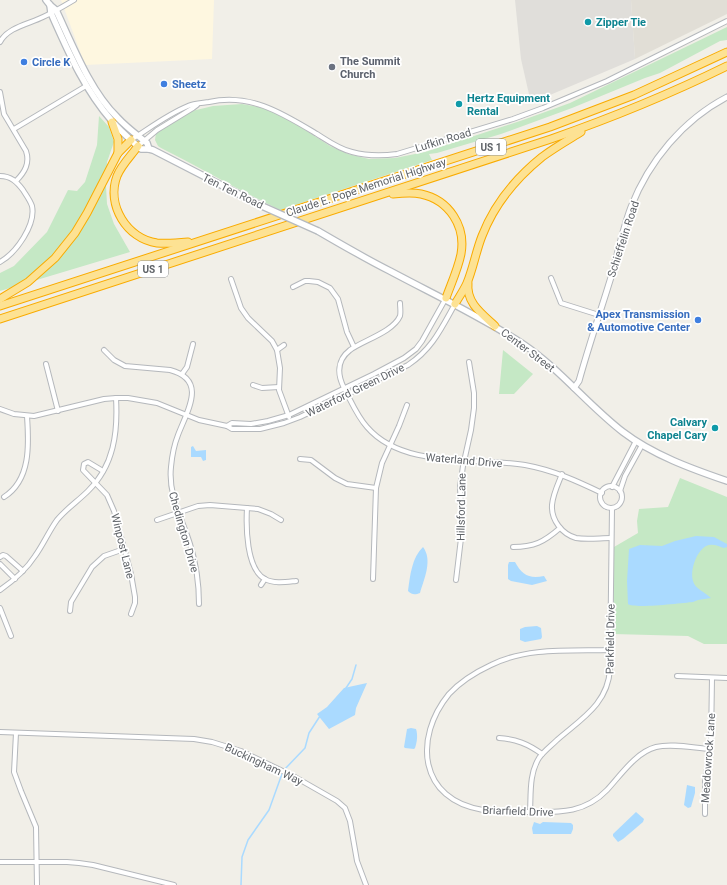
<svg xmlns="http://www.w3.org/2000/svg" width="727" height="885" font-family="Roboto,sans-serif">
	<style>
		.commercial { fill: #fef7e0 }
		.industrial { fill: #e0deda }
		.education { fill: #e1ded6 }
		.green { fill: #c5e8c5 }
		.water { fill: #aadaff }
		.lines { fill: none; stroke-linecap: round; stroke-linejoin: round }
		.stream { stroke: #aadaff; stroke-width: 1.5 }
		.minor-casing { stroke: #b5b8bc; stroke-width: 6 }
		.tertiary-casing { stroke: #b5b8bc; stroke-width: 7 }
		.secondary-casing { stroke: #b6babf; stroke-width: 8 }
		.motorway-casing { stroke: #f9ab00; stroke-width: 9 }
		.minor { stroke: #fff; stroke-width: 4 }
		.tertiary { stroke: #fff; stroke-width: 5 }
		.secondary { stroke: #fff; stroke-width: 5.5 }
		.motorway { stroke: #fde293; stroke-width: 7 }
		.secondary-bridge-casing { stroke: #b6babf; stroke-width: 8; stroke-linecap: butt }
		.secondary-bridge { stroke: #fff; stroke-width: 5.5 }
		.culture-dot { fill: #0f9aa8; stroke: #fff; stroke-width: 1.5 }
		.shop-dot { fill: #3f7fe0; stroke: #fff; stroke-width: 1.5 }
		.worship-dot { fill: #6b7280; stroke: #fff; stroke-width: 1.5 }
		.labels { text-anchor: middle; stroke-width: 3.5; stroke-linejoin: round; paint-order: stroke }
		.shield { fill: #fff; stroke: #8f9295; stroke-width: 1 }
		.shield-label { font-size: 10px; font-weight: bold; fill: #5f6368 }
		.culture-label { font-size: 11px; font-weight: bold; fill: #0d838f; stroke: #fff; text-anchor: start }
		.worship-label { font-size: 11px; font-weight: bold; fill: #5b616d; stroke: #fff; text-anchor: start }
		.shop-label { font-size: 11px; font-weight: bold; fill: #366cbe; stroke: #fff; text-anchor: start }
		.street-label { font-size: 11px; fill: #5f6368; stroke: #fff }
	</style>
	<rect width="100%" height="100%" fill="#f1efe8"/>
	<path class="commercial" d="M61,0h153l-2,59 -127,6z"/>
	<path class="industrial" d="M515,0h116l4,59 -104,44 -10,-44z"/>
	<path class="education" d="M631,0h96v14l-92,45z"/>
	<g class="green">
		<path d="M727,27v13l-7,1 -60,32 -15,5 -73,30 -71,26 -64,19 -8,1 3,6 -152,50c-40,-19 -79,-42 -119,-62l-3,-2 -3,-6 1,-7 26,-17 10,-5 21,-5 29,-2 22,4 9,4 23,12 34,22 18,8 21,5 26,-1 30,-6 98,-32 47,-17z"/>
		<path d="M99,116l10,11 5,15 -7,20 -1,24 1,18 7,20 16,28 -130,39v-18l14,-7 33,-34 21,-42 9,1 8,-9 12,-37z"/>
		<path d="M503,350l30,24 -19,20h-15z"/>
		<path d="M680,478l47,19v147h-23l-16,-8 -75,-2 1,-87 24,-14 -1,-12 2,-12 29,-2z"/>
	</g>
	<g class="water">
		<path d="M193,446l3,5 10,-1v10l-3,1 -2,-4h-10v-10z"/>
		<path d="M696,536l18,1 13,7v3l-3,1c-6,-2 -12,-5 -18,-2 -10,6 -16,24 -13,35 2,8 12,11 18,17l-13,2 -5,2c-11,1 -59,7 -65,2l-1,-23 2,-32 11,-4 22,1 13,-5z"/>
		<path d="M423,547c10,13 1,32 -3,46 -5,2 -8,2 -12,-2 2,-15 4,-34 15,-44z"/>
		<path d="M509,562h6c7,13 14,17 29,14l3,5 -15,4 -21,-4 -3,-2v-14z"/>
		<path d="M537,626l4,2 1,9 -1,2 -16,3 -5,-2v-11l5,-2z"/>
		<path d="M367,683l-11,25 -1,7 -26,14 -12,-15 10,-7 17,-19z"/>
		<path d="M411,728l5,1c2,6 1,13 -1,19l-1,1 -9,-1 -1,-1 3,-18z"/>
		<path d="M687,785l8,2v6l-4,14 -3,1 -4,-3z"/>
		<path d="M636,812l8,7 -1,3 -20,17 -5,3 -5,-6v-2z"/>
		<path d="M534,822l6,2 3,-2 28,1 2,2v4l-2,5h-38l-1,-6z"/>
	</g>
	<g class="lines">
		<g class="stream">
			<path d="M346,688l6,-9 4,-14"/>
			<path d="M241,885l1,-28 6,-17 21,-30 14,-39 22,-23 4,-15 11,-17"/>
		</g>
		<defs>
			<g id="minor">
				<path d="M0,42c8,-15 29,-18 43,-25 11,-5 21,-11 31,-17"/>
				<path d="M0,92l4,22 22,37c4,12 -1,21 -10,30"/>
				<path d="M14,129l72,-43"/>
				<path d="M131,140c19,-12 37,-26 57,-34 6,-3 15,-3 21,-4 42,-9 73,11 108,32 11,7 22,15 35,18 15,4 30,4 45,2l116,-35 30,-11 64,-27 120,-60"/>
				<path d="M138,146l19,-16 36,-22 4,-3"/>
				<path d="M0,176c11,0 17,6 23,14 3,5 7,10 9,16 4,19 -16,47 -32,56"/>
				<path d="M551,278l10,25 38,12"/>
				<path d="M231,279l10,29 7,10 24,23 5,9 3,18 -1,22 10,27"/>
				<path d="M293,287l12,-6h4l9,1 12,6 8,11 9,33 7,15"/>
				<path d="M400,303c0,4 1,9 0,13 -7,16 -36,24 -50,34 -13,10 -13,24 -6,38 7,13 13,28 23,39 36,42 109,30 158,38 28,5 52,16 77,28"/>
				<path d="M104,350l10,10 11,6 45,4c38,10 17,41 8,65 -4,10 -6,21 -7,32 -3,28 11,51 19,77 6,19 9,40 9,60"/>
				<path d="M277,350l7,-5"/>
				<path d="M46,364l12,47"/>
				<path d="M182,374l5,-7 6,-23"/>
				<path d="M253,385l9,3 17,-1"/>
				<path d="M0,409l14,5 20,2 70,-17 12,-1h12l29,5 42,17 28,6 5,3h28l24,-6 16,-6 108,-52c24,-16 33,-36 47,-61"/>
				<path d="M227,426l5,-3 19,1 17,-3 21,-6 85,-41 30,-16 12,-9 6,-8 24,-43"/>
				<path d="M300,459l11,1 24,18 12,6 29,4"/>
				<path d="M103,471l-15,-9 -4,2 -1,6 24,25 7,16 17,63 4,23v6l-4,11"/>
				<path d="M562,474c-4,10 -9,20 -10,31 -1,15 10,29 24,33 11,2 24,0 35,0"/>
				<circle cx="611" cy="497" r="11"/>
				<path d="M612,487l24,-46"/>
				<path d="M620,491l5,-15 17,-31"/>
				<path d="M4,497c27,-17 25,-53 23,-81"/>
				<path d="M247,508c-1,18 -1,61 18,71 9,5 21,3 31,2"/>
				<path d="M157,520l41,-14 12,-1 48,4 13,5 10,6"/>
				<path d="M513,547c21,0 31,-5 47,-19"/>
				<path d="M0,557l3,-2 3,1 17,15"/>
				<path d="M0,564l15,15"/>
				<path d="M373,579l3,-91 6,-25 17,-37 8,-21"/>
				<path d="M456,580l6,-50 -2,-43 3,-21 8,-36 3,-22v-15l-5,-31"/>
				<path d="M261,585l4,-6"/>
				<path d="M0,590c13,-9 26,-20 35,-34 8,-11 14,-25 22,-36 9,-11 21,-19 31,-29 26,-25 30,-59 28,-93"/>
				<path d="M0,608l11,28"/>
				<path d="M70,611l1,-9 21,-35 12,-11 20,-7"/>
				<path d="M610,650c-39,1 -83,-3 -119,15 -15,7 -31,17 -42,29 -36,44 -30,106 34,116 13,2 28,1 42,2 31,0 58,3 82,-22 13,-14 29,-38 49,-43 16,-4 38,1 54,2"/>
				<path d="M677,676l50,2"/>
				<path d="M0,732l194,7 18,3 29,9 54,26 42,24 8,7 5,13 7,40 9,24"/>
				<path d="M16,733l-2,39 7,19 15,36 1,58"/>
				<path d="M499,738c17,1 29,6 43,16"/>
				<path d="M530,812c1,-18 -1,-38 9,-54 5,-7 12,-12 18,-18 24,-21 51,-36 53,-71l2,-161"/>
				<path d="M705,814v-32l6,-40 1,-64"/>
				<path d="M0,862h67l12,1 14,2 81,20"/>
			</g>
			<path id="tertiary" d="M574,388l5,-7c10,-36 22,-71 33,-107 6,-22 11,-46 19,-67 18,-46 52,-87 96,-110"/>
			<g id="secondary">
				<path d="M46,0l4,5 6,5c16,34 34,81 61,107 9,10 20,18 30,26l2,6"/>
				<path d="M50,5l1,8c17,38 33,76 61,108 8,10 19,19 29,28h8l4,1 109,56"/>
				<path d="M318,231c24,14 48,28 72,40 45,24 90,45 133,73 37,25 65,61 100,88 30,23 69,37 104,49"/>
			</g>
			<g id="motorway">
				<path d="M112,122l6,17v14"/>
				<path d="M138,146c-7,10 -16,18 -21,30 -11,29 10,63 40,67 10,1 21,0 31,-1"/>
				<path d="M393,194c9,-1 19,-2 28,0 28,6 45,32 40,60 -3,15 -10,30 -15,44"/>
				<path d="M468,283c-2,20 14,31 27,43"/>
				<path d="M0,299l28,-17 27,-24 20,-25 12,-20 31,-60 13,-13"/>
				<path d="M455,304c4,-7 9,-14 12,-21 6,-14 9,-32 15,-47 12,-31 34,-58 60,-79 12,-9 26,-17 39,-25"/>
				<path d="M0,306l550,-179 84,-32 93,-43"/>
				<path d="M0,319l551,-180c60,-21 119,-45 176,-73"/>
			</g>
		</defs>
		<use href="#minor" class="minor-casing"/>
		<use href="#tertiary" class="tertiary-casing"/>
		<use href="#secondary" class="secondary-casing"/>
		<use href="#motorway" class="motorway-casing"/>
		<use href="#minor" class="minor"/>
		<use href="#tertiary" class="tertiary"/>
		<use href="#secondary" class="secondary"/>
		<use href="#motorway" class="motorway"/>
		<defs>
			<path id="secondary-bridge" d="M262,206l56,25"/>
		</defs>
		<use href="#secondary-bridge" class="secondary-bridge-casing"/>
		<use href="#secondary-bridge" class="secondary-bridge"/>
	</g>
	<g class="culture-dot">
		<circle cx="588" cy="22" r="4"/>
		<circle cx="459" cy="104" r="4"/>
		<circle cx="715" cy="428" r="4"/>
	</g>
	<g class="shop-dot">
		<circle cx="24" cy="62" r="4"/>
		<circle cx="164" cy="84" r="4"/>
		<circle cx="698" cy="320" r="4"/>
	</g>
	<circle class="worship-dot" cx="332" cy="67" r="4"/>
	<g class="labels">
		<g class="shield">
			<rect x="476" y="139" width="30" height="16" rx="3"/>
			<rect x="138" y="261" width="30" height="16" rx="3"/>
		</g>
		<g class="shield-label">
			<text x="491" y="151">US 1</text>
			<text x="153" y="273">US 1</text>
		</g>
		<g class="culture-label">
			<text x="596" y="26">Zipper Tie</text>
			<text x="467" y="102">Hertz Equipment<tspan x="467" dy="13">Rental</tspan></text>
			<text x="707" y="426" text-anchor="end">Calvary<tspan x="707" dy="13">Chapel Cary</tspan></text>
		</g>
		<g class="worship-label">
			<text x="340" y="65">The Summit<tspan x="340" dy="13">Church</tspan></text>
		</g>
		<g class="shop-label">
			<text x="32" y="66">Circle K</text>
			<text x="172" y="88">Sheetz</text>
			<text x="690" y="318" text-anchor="end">Apex Transmission<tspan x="690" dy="13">&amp; Automotive Center</tspan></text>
		</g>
		<g class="street-label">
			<text transform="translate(443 140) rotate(-17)" y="4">Lufkin Road</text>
			<text transform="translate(366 187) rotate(-18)" y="4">Claude E. Pope Memorial Highway</text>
			<text transform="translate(233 191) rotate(26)" y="4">Ten Ten Road</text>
			<text transform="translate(623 239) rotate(-72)" y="4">Schieffelin Road</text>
			<text transform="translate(528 350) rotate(37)" y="4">Center Street</text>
			<text transform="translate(355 390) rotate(-26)" y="4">Waterford Green Drive</text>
			<text transform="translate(464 460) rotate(5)" y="4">Waterland Drive</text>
			<text transform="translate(461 507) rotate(-89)" y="4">Hillsford Lane</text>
			<text transform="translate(184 532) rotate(74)" y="4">Chedington Drive</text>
			<text transform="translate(123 546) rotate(76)" y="4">Winpost Lane</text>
			<text transform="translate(610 639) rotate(-89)" y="4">Parkfield Drive</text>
			<text transform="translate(708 758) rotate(-86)" y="4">Meadowrock Lane</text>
			<text transform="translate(264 764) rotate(25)" y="4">Buckingham Way</text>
			<text transform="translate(518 811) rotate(2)" y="4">Briarfield Drive</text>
		</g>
	</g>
</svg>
